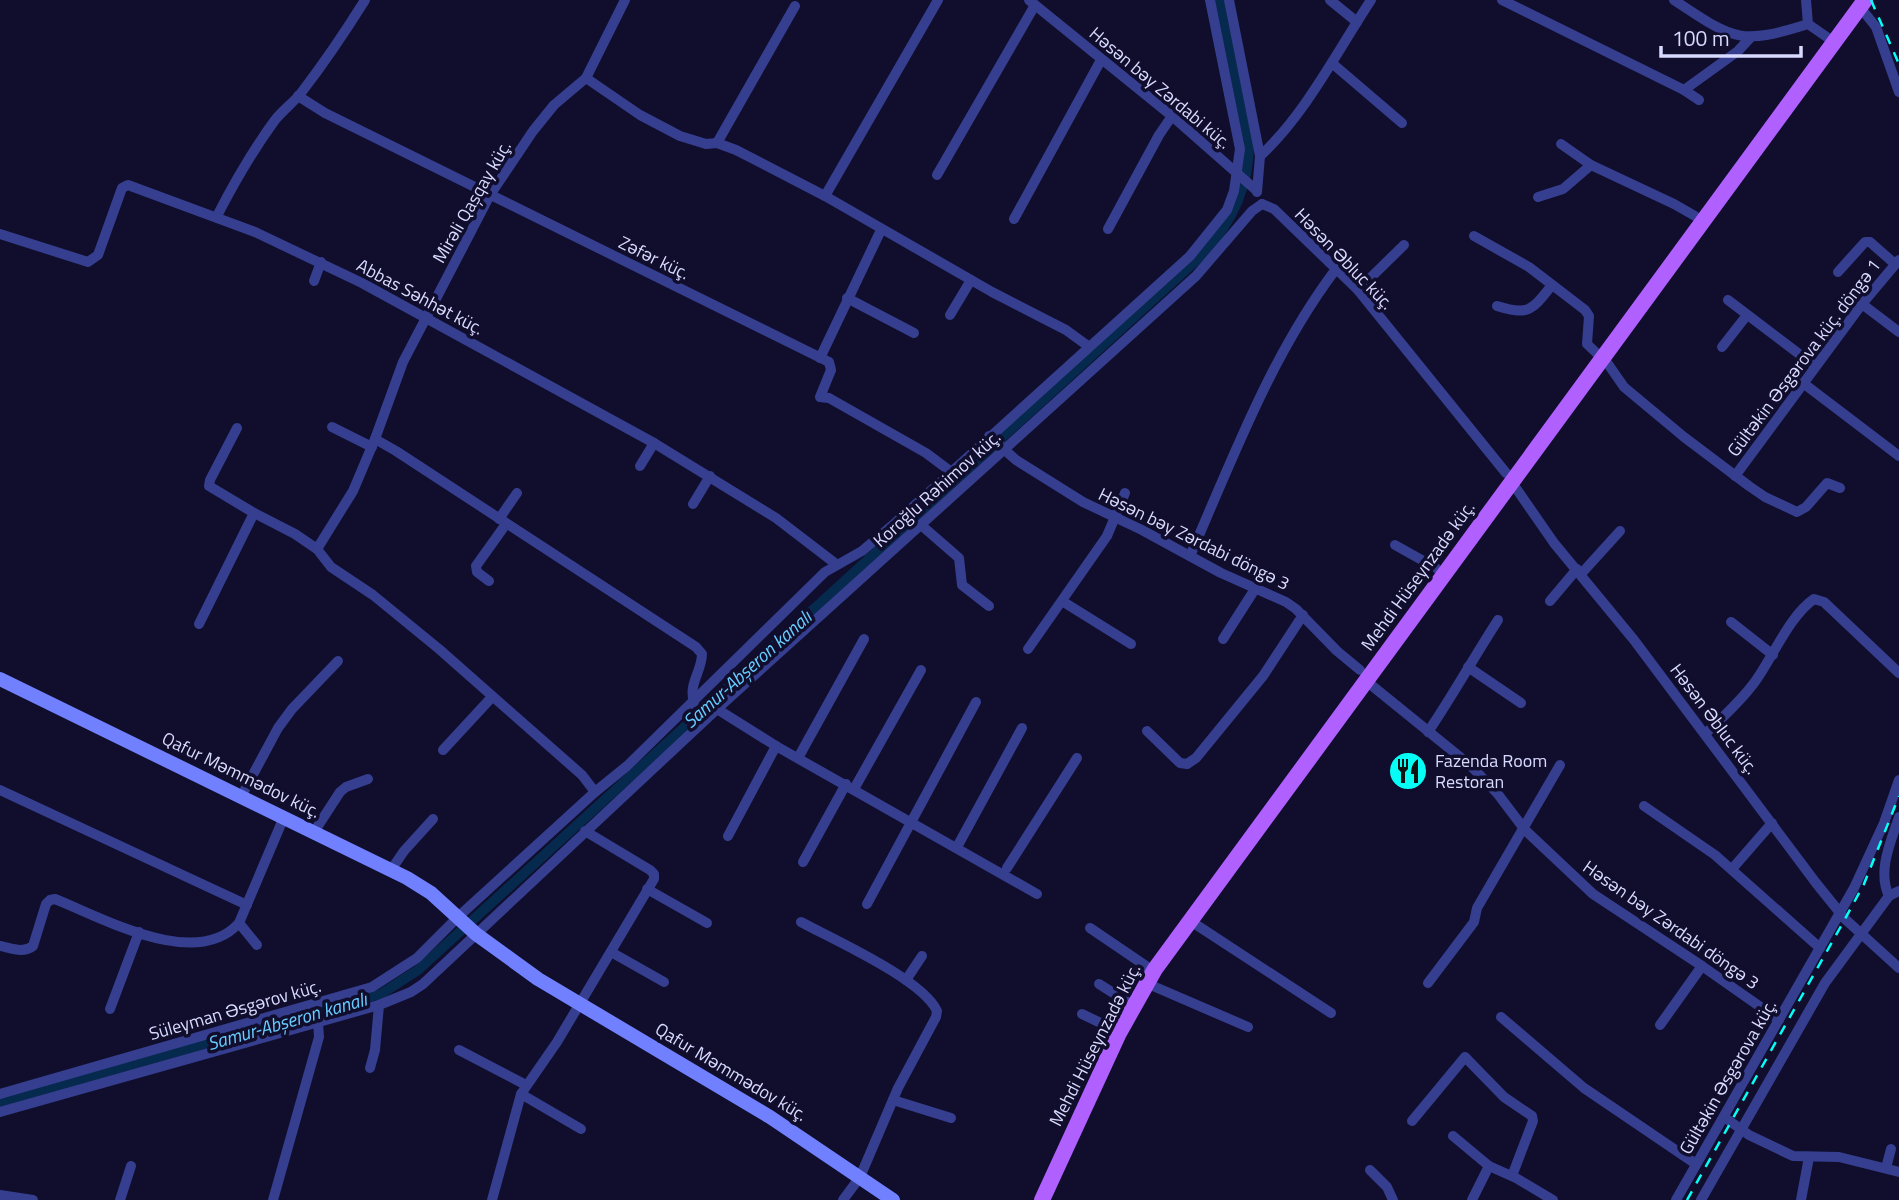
<svg xmlns="http://www.w3.org/2000/svg" width="1899" height="1200" font-family="'Titillium Web',sans-serif">
	<style>
		.lines { fill: none; stroke-linecap: round; stroke-linejoin: round }
		.canal { stroke: #06294e; stroke-width: 10 }
		.street { stroke: #353e8f; stroke-width: 10 }
		.secondary { stroke: #7080ff; stroke-width: 14 }
		.primary { stroke: #af60ff; stroke-width: 16 }
		.rail { stroke: #05fff7; stroke-width: 2.5; stroke-dasharray: 10 9; stroke-linecap: butt }
		.labels { text-anchor: middle; stroke-width: 7; stroke-linejoin: round; paint-order: stroke }
		.street-label { font-size: 18px; fill: #d9daff; stroke: #100e2c }
		.poi-label { font-size: 18px; fill: #d9daff; stroke: #100e2c; text-anchor: start }
		.water-label { font-size: 19px; font-style: italic; fill: #67cdff; stroke: #100e2c }
	</style>
	<rect width="100%" height="100%" fill="#100e2c"/>
	<g class="lines">
		<path class="canal" d="M0,1102l381,-108 37,-24 784,-715c29,-31 47,-67 47,-111l-29,-144"/>
		<g class="street">
			<path d="M1029,0l143,116 84,74"/>
			<path d="M1229,0l31,156 -3,36"/>
			<path d="M1330,0l27,22"/>
			<path d="M1502,0l182,90 15,10"/>
			<path d="M1674,0c59,39 65,46 134,24"/>
			<path d="M1806,0l2,24 26,18"/>
			<path d="M1860,7l16,20 23,65"/>
			<path d="M1333,64l69,59"/>
			<path d="M586,78l54,37 40,21 26,8 11,-1 19,7 89,46 167,96 74,38 22,16"/>
			<path d="M1684,90l54,-39 12,-13"/>
			<path d="M298,96l27,17 504,249 2,8 -11,27 9,1 97,55 24,18"/>
			<path d="M717,143l78,-137"/>
			<path d="M1561,144l30,21"/>
			<path d="M1260,156c45,-41 78,-106 111,-156"/>
			<path d="M937,175l98,-170"/>
			<path d="M825,196l113,-196"/>
			<path d="M1538,197l25,-8 28,-24 83,39 21,12"/>
			<path d="M1262,204l12,5 84,81 148,183"/>
			<path d="M217,216c17,-33 36,-66 58,-96 8,-10 18,-17 26,-27 23,-30 44,-61 64,-93"/>
			<path d="M1014,219l87,-159"/>
			<path d="M1108,229l51,-94 13,-19"/>
			<path d="M0,234l88,28 10,-7 24,-67 6,-3 127,47 107,51 292,160 122,75 60,46"/>
			<path d="M1474,236l55,31 56,43 4,6 -2,28 21,20 16,23 60,50 65,49 16,11 32,15 9,-5 21,-24 13,5"/>
			<path d="M1838,272l27,-30h5l25,22"/>
			<path d="M314,281l7,-19"/>
			<path d="M1358,290l46,-45"/>
			<path d="M847,298l67,35"/>
			<path d="M1728,300l87,66"/>
			<path d="M1862,304l37,28"/>
			<path d="M1497,306c32,10 35,4 55,-21"/>
			<path d="M950,315l21,-35"/>
			<path d="M1722,347l25,-32"/>
			<path d="M820,358l61,-128"/>
			<path d="M1803,383l96,73"/>
			<path d="M332,427l40,20"/>
			<path d="M237,428l-27,52 -1,6 45,27 41,21 22,15 14,18 42,28 66,54 143,126 13,17"/>
			<path d="M989,436l27,24 67,42 59,28 79,43 65,29 10,7 41,42 23,19"/>
			<path d="M375,439l21,12 300,196 6,7c0,17 -14,30 -8,48"/>
			<path d="M640,466l14,-23"/>
			<path d="M1735,476l127,-172 37,-44"/>
			<path d="M1511,481l43,62 80,97 182,243 29,36 54,49"/>
			<path d="M693,504l17,-28"/>
			<path d="M499,519l18,-26"/>
			<path d="M921,525l38,33 3,27 27,21"/>
			<path d="M1395,545l41,23"/>
			<path d="M317,549l36,-58 22,-52 28,-77 87,-167 43,-64 21,-26 32,-27 39,-78"/>
			<path d="M1190,556c43,-98 81,-201 146,-287"/>
			<path d="M1581,574l39,-43"/>
			<path d="M489,581l-12,-9 -1,-6 30,-42"/>
			<path d="M1062,601l69,43"/>
			<path d="M1550,601l27,-32"/>
			<path d="M1731,622l42,33"/>
			<path d="M199,624l55,-111"/>
			<path d="M1223,639l32,-50"/>
			<path d="M1028,649l79,-113 18,-43"/>
			<path d="M1468,667l53,36"/>
			<path d="M1365,680l106,86 26,27 28,37 68,64 109,72 77,54"/>
			<path d="M717,709l59,37 261,148"/>
			<path d="M1147,731l33,32 7,1 9,-6 67,-82 40,-61"/>
			<path d="M1428,732c25,-37 46,-75 70,-112"/>
			<path d="M1705,734c17,-16 35,-32 49,-51 18,-24 35,-67 60,-84l10,3 75,71"/>
			<path d="M443,750l49,-53"/>
			<path d="M798,758l66,-119"/>
			<path d="M854,789l67,-119"/>
			<path d="M0,790l247,115"/>
			<path d="M242,795l36,-67 14,-19 46,-48"/>
			<path d="M1644,806l71,49 105,93"/>
			<path d="M314,832l26,-40 6,-5 22,-8"/>
			<path d="M728,836l48,-90"/>
			<path d="M957,847l65,-119"/>
			<path d="M803,862l43,-78"/>
			<path d="M1007,868l70,-110"/>
			<path d="M1732,869l40,-46"/>
			<path d="M391,870l13,-19 29,-32"/>
			<path d="M647,889l60,34"/>
			<path d="M1889,896c-12,-25 2,-55 10,-79"/>
			<path d="M867,904l109,-202"/>
			<path d="M1189,920l142,93"/>
			<path d="M801,922c33,18 121,57 136,89l-1,6 -38,71 -38,89 -17,23"/>
			<path d="M239,923l18,22"/>
			<path d="M1090,928l56,38"/>
			<path d="M0,946c11,2 23,8 33,0l13,-42 4,-4 5,-1c48,19 141,72 184,24l45,-106"/>
			<path d="M611,952l53,30"/>
			<path d="M906,980l16,-24"/>
			<path d="M1146,983l102,44"/>
			<path d="M1428,983l46,-61 3,-14 83,-143"/>
			<path d="M1099,984l27,17"/>
			<path d="M110,1009l29,-77"/>
			<path d="M1082,1014l29,14"/>
			<path d="M1501,1017l83,71 112,76"/>
			<path d="M1660,1025l42,-59"/>
			<path d="M459,1050l67,35"/>
			<path d="M370,1068l5,-18 4,-45"/>
			<path d="M0,1094l372,-107 45,-29 41,-41 137,-125 32,-26 198,-194 37,-21 33,-28 295,-267 37,-46 7,-19 6,-42 -30,-149"/>
			<path d="M521,1094l60,35"/>
			<path d="M893,1100l58,18"/>
			<path d="M0,1112l379,-107 32,-13 12,-8 294,-275 479,-433 56,-65 10,-7"/>
			<path d="M1724,1117l25,18 44,21 46,1 60,15"/>
			<path d="M1412,1121l53,-64 39,40 28,19 1,5 -21,55"/>
			<path d="M1453,1136l36,30 27,12 37,22"/>
			<path d="M1886,1168l5,-19"/>
			<path d="M1370,1170l17,17 6,13"/>
			<path d="M0,1195l33,5"/>
			<path d="M120,1200l11,-34"/>
			<path d="M273,1200l46,-163 -1,-15"/>
			<path d="M492,1200l29,-106 36,-52 97,-163v-5l-4,-4 -65,-39"/>
			<path d="M1472,1200l17,-34"/>
			<path d="M1676,1200l178,-312 30,-65 15,-43"/>
			<path d="M1701,1200l124,-217 64,-87 10,-5"/>
			<path d="M1801,1200l8,-43"/>
		</g>
		<path class="secondary" d="M0,679l407,199 24,15 45,41 62,45 232,138 123,83"/>
		<path class="primary" d="M1042,1200l77,-167 36,-64 710,-969"/>
		<g class="rail">
			<path d="M1871,0l28,64"/>
			<path d="M1687,1200l158,-281 19,-35 35,-88"/>
		</g>
	</g>
	<defs>
		<symbol id="restaurant-disc" viewBox="-11 -11 22 22"><circle r="9.5" fill="#05fff7" stroke="#100e2c"/><path d="M-5-6h1v4h1v-4h1v4h1v-4h1v5L-1.5 .5V6h-2V.5L-5-1ZM5-6V6H3V1.5H1.5Q1.5-4 5-6Z" fill="#111"/></symbol>
	</defs>
	<g fill-rule="evenodd">
		<use href="#restaurant-disc" x="1386" y="749" width="44" height="44"/>
	</g>
	<g class="labels">
		<g class="street-label">
			<text transform="translate(1160 88) rotate(40)" y="6">Həsən bəy Zərdabi küç.</text>
			<text transform="translate(472 202) rotate(-60)" y="6">Mirəli Qaşqay küç.</text>
			<text transform="translate(654 258) rotate(26)" y="6">Zəfər küç.</text>
			<text transform="translate(1344 259) rotate(46)" y="6">Həsən Əbluc küç.</text>
			<text transform="translate(420 297) rotate(28)" y="6">Abbas Səhhət küç.</text>
			<text transform="translate(1804 358) rotate(-53)" y="6">Gültəkin Əsgərova küç. döngə 1</text>
			<text transform="translate(937 489) rotate(-42)" y="6">Koroğlu Rəhimov küç.</text>
			<text transform="translate(1194 539) rotate(26)" y="6">Həsən bəy Zərdabi döngə 3</text>
			<text transform="translate(1418 576) rotate(-54)" y="6">Mehdi Hüseynzadə küç.</text>
			<text transform="translate(1714 719) rotate(53)" y="6">Həsən Əbluc küç.</text>
			<text transform="translate(241 775) rotate(26)" y="6">Qafur Məmmədov küç.</text>
			<text transform="translate(1671 925) rotate(35)" y="6">Həsən bəy Zərdabi döngə 3</text>
			<text transform="translate(235 1010) rotate(-16)" y="6">Süleyman Əsgərov küç.</text>
			<text transform="translate(1095 1045) rotate(-63)" y="6">Mehdi Hüseynzadə küç.</text>
			<text transform="translate(731 1072) rotate(31)" y="6">Qafur Məmmədov küç.</text>
			<text transform="translate(1728 1077) rotate(-60)" y="6">Gültəkin Əsgərova küç.</text>
		</g>
		<g class="poi-label">
			<text x="1435" y="767">Fazenda Room<tspan x="1435" dy="21">Restoran</tspan></text>
		</g>
		<g class="water-label">
			<text transform="translate(747 669) rotate(-42)" y="7">Samur-Abşeron kanalı</text>
			<text transform="translate(287 1021) rotate(-16)" y="7">Samur-Abşeron kanalı</text>
		</g>
	</g>
	<path d="M1661 46v10h140v-10" fill="none" stroke="#d9daff" stroke-width="3.5"/>
	<text x="1672" y="46" font-size="21" fill="#d9daff" stroke="#100e2c" stroke-width="5" paint-order="stroke">100 m</text>
</svg>
